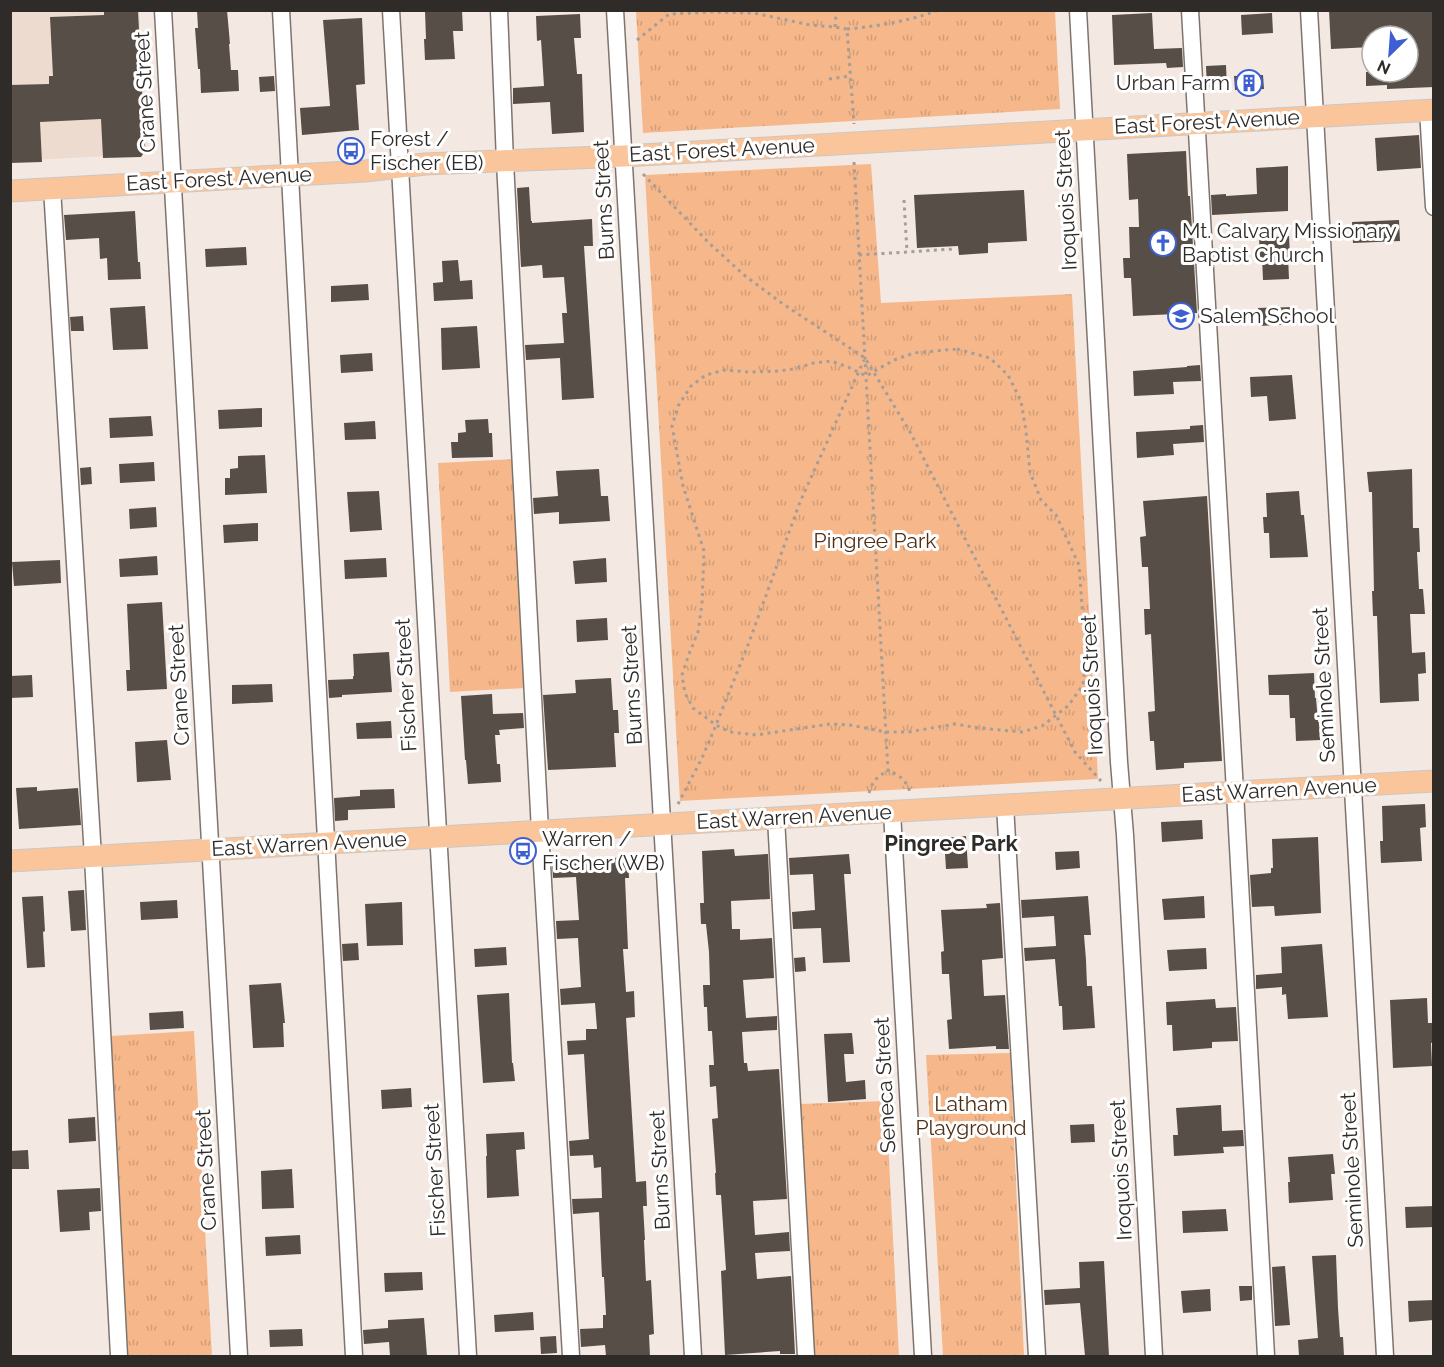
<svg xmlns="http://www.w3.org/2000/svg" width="1444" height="1367" font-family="Raleway,sans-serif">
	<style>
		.built { fill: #eddbcf }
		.grass { fill: url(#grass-tufts) }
		.building { fill: #574e48 }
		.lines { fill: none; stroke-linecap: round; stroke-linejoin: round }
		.minor-casing { stroke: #7e746e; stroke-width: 19 }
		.major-casing { stroke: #c9c8c7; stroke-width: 23 }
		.path { stroke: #a59d98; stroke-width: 3; stroke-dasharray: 3 4.5; stroke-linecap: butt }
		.minor { stroke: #fff; stroke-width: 16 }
		.major { stroke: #fac59a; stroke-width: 21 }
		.labels { text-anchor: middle; stroke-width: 6; stroke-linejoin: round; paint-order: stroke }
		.poi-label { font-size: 21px; fill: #2f2b28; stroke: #fff; text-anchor: start }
		.street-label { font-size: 21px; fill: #2f2b28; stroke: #fff }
		.park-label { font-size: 21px; fill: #4f2e13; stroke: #fff }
		.neighbourhood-label { font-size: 22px; font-weight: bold; fill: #2f2b28; stroke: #fff }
	</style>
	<defs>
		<pattern id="grass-tufts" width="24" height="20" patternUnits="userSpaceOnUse" patternTransform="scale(1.5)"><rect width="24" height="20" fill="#f6b88a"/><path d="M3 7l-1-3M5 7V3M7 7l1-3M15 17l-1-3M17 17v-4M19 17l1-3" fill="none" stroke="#d39e77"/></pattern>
	</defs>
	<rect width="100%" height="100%" fill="#f4e9e2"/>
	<path class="built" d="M11,11h128l8,143 -136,7z"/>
	<g class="grass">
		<path d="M636,11h419l5,98 -417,24z"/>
		<path d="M871,164l10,139 191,-9 26,485 -418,22 -35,-626z"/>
		<path d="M514,459l12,229 -76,4 -12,-229z"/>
		<path d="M194,1031l18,325h-84l-18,-320z"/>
		<path d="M1010,1053l14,303h-81l-17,-301z"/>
		<path d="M886,1101l13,255h-85l-15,-252z"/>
	</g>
	<g class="building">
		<path d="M104,10h34l7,141 -4,6 -38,1 -2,-39 -61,3 2,40 -32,1v-78l39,-1v-8h4l-3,-59 54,-2z"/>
		<path d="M197,10h30l3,34h-1l2,26h7l1,21 -38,2 -1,-24h-2l-3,-41h3z"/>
		<path d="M439,10h23l1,21h-10l2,28 -30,1 -1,-21h2l-1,-28z"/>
		<path d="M1329,10h105v77l-47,2v-4l-21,1v-14h42v-36h-36v11l-41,2z"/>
		<path d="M1152,13l2,36 28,-1 1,19 -16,1 -1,-5 -52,2 -2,-50z"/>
		<path d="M1272,13l1,20 -31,2 -1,-20z"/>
		<path d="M580,14l1,24h-7l3,36h5l2,58 -32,2 -2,-32 -37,2v-16l31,-2 -3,-46 -4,1 -1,-25z"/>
		<path d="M362,18l3,66 -9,1 3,45 -57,5 -2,-27 30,-2 -7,-86z"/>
		<path d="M1226,65l1,23 -20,1 -1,-23z"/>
		<path d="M1263,75l1,14 -29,1 -1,-14z"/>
		<path d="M274,76l1,15 -15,1 -1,-15z"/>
		<path d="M1419,135l2,33 -44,3 -2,-33z"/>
		<path d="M1186,151l2,45h2l7,117 -64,3 -2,-38h-7l-1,-20h7l-1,-31h10l-1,-28 -9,1 -2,-46z"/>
		<path d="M1288,166v45l-76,4 -1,-20 15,-1v2l31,-2 -1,-26z"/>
		<path d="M529,187l2,34h1v2l60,-4 1,27h-9l10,152 -32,2 -2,-42 -34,2 -1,-15 39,-2 -2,-30h5l-3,-36 -21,1 -1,-13 -21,2 -4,-79z"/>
		<path d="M1024,190l3,51 -39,2v10l-29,2 -1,-9 -41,2 -3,-53z"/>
		<path d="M135,211l3,51h2l1,17 -33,1 -1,-22 -7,1 -1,-21 -33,2 -2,-25z"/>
		<path d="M1399,220l1,21 -47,2 -1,-21z"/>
		<path d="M1289,236l1,20h-2l1,23 -26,1 -1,-23h-2l-1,-19z"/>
		<path d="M246,247l1,18 -41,2 -1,-18z"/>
		<path d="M458,260l2,21 12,-1 1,19 -39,2 -1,-18 10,-1 -1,-21z"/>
		<path d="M368,284l1,16 -38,2v-16z"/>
		<path d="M145,306l3,43 -35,1 -3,-42z"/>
		<path d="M1293,307l1,17 -35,2 -1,-18z"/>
		<path d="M83,316l1,15h-13l-1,-14z"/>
		<path d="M477,326l3,42 -38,2 -1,-42z"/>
		<path d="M372,353l1,18 -32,2 -1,-18z"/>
		<path d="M1200,365l1,16 -28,1 1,12 -40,2 -1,-25 54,-4v-1z"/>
		<path d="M1292,375l4,44 -27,2 -2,-25 -16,1 -1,-20z"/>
		<path d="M262,408v19l-43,2 -1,-19z"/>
		<path d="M151,416l2,20 -43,2 -1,-20z"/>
		<path d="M488,419l1,14h3l1,24 -41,1 -1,-16h7v-9l8,-1 -1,-12z"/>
		<path d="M375,421l1,18 -31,1 -1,-17z"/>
		<path d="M1203,425l1,17 -31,2 1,11 -37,3 -1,-26 54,-3v-3z"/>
		<path d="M265,455l2,38 -42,2v-17h5v-9l8,-1v-12z"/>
		<path d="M154,462l1,19 -35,2 -1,-19z"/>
		<path d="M91,467l1,17 -11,1 -1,-17z"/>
		<path d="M599,469l2,27h7l2,25 -51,3v-12l-25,2 -1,-16 25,-2 -2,-25z"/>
		<path d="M1412,469l1,59h6l1,24h-3l2,37h4l2,25h-15l2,39 13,-1 1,21 -8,1 1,27 -39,2 -3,-87h-4l-1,-25h2l-2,-99h-3l-2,-20z"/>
		<path d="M379,491l3,39 -32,2 -3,-40z"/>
		<path d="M1299,491l2,24h3l4,42 -38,1 -1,-25h-5l-1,-16h4l-1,-24z"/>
		<path d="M1207,496l15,265 -38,2v5l-28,2 -2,-29h-4l-2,-29 7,-1 -4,-77 -6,1 -1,-26h6l-2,-42h-6l-2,-30 6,-1 -3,-35z"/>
		<path d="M156,507l1,20 -27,2 -1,-20z"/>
		<path d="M258,523v18l-34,2 -1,-18z"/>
		<path d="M157,556l1,19 -38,2 -1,-18z"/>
		<path d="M386,558l1,19 -42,2 -1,-19z"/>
		<path d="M606,558l1,24 -32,2 -2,-23z"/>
		<path d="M60,560l1,23 -47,3 -2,-24z"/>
		<path d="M162,602l5,87 -40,2 -1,-21h4l-3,-66z"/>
		<path d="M607,618l1,22 -31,2 -1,-22z"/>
		<path d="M389,652l3,40 -50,3v2l-13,1 -1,-18 25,-1v-3h1l-1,-22z"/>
		<path d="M1314,673l1,25h1l2,24h1l1,18 -24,1 -1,-23h-5l-1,-23h-20l-1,-20z"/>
		<path d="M32,675l1,22 -23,1v-22z"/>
		<path d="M611,678l2,32h5l1,23h-5l2,34 -68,3 -5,-75 33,-2 -1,-13z"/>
		<path d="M272,684l1,18 -41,2v-19z"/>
		<path d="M492,694l1,20 30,-1 1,15 -25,2 1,5h-5l2,29h3l1,18 -33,2 -2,-24h-1l-4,-64z"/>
		<path d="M391,721l1,17 -35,1 -1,-16z"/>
		<path d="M167,740l4,40 -34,2 -2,-40z"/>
		<path d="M37,787v4l41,-3 3,37 -62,4 -3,-41z"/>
		<path d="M394,789l1,19 -47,2v10l-13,1 -1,-23 26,-2v-6z"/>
		<path d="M1425,804l1,23 -6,1 2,33 -41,2 -1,-22h3l-1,-35z"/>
		<path d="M1202,820l1,19 -41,3 -1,-20z"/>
		<path d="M966,836l2,32 -22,1 -2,-31z"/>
		<path d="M1318,837l3,76 -46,3 -1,-10 -22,1 -2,-32 21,-2v-5h2l-1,-29z"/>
		<path d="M734,849l1,7 33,-2 2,45 -39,2 1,28h8v11l32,-2 2,40 -31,2 3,38 31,-2v14l-35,2 2,31h3l1,8 31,-2 8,130 -34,2 2,34 34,-3 1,19 -35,2 2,26 34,-3 4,78h-15v-3l-55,4 -4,-84 5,-1 -5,-75h-5l-1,-22h1l-4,-54 6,-1 -2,-32 -6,1 -1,-22h5l-2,-34h-4l-1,-24h-3l-1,-22h7l-1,-33 -3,-28h-5l-1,-21h4l-2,-52z"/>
		<path d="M1079,851l1,17 -24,2 -1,-18z"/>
		<path d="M849,854l2,20h-7l6,88 -27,1 -2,-35 -28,1 -1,-17 23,-2 -2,-36 -23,1 -1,-17z"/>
		<path d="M628,857l1,21h-4l3,71h-5l3,43 8,-1 1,26 -9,1 10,164 10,-1 1,25h-4l2,34h-1l2,41 5,-1 3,54 -5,1 1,21h-44l-1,-11 -24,2 -1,-18 23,-1v-13h3l-2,-38h-2l-3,-65 -26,2 -1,-15 30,-1 -1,-31 -7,1 -1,-13 -23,1 -1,-15 20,-2 -5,-85 -16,1 -1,-14 19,-1v-11h11l-2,-26 -34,2 -1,-16 21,-2 -3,-49 -21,1 -1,-18 23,-1 -3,-43 -23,1 -1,-16z"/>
		<path d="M84,890l2,40 -15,1 -3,-40z"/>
		<path d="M43,896l2,35 -2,1 2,35 -18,1 -5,-71z"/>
		<path d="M1088,896l3,39h-7l2,25 1,26h5l3,42 -32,2 -1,-24h-3l-4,-47 -30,2 -1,-13 32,-2 -2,-30 -32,2 -1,-18z"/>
		<path d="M1204,896l1,22 -41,2 -2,-21z"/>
		<path d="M177,900l1,18 -37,2 -1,-18z"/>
		<path d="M402,902l1,43 -36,1 -2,-42z"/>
		<path d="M1000,903l3,55 -21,2 2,36 21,-1 4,54h-13v-3l-47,3 -2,-29 5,-1 -3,-45h-7l-1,-22 3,-1 -3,-41 46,-2 -1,-4z"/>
		<path d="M358,943l1,17 -16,1 -1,-17z"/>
		<path d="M1322,944l6,73 -40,2 -2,-25 -4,1v-8l-26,2v-14l26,-2 -1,-26z"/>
		<path d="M506,947l1,18 -32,2 -1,-18z"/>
		<path d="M1206,948l1,21 -38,2 -2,-21z"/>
		<path d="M805,957l1,14 -11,1 -1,-14z"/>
		<path d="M281,983l4,40h-2l1,24 -31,1 -4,-63z"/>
		<path d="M509,993l3,70h1l2,18 -32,2 -6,-88z"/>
		<path d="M1427,998l1,25h6v19l-3,1 1,23 -39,2 -3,-68z"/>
		<path d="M1215,999l1,9 20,-1 2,34 -26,1v6l-39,3 -1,-26h-5l-1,-23z"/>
		<path d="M183,1011l1,17 -34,2 -1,-17z"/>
		<path d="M852,1033l2,21h-10l2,28 19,-2 1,19 -38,3 -4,-68z"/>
		<path d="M411,1088l1,19 -30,2 -1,-19z"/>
		<path d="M1221,1105l1,26 21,-1 1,16 -21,1 1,6 -50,3 -1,-21h5l-2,-27z"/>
		<path d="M95,1117l1,24 -27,2 -1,-24z"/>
		<path d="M1094,1124l1,18 -24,1 -1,-18z"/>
		<path d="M524,1132l1,17 -9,1 3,46 -32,2 -1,-42h1l-1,-22z"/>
		<path d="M28,1150l1,19h-19v-18z"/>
		<path d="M1333,1154l2,20h-4l2,26 -44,3 -1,-21h2l-2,-25z"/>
		<path d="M292,1169l2,39 -32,1 -1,-38z"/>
		<path d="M100,1188l1,23 -12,1 1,18 -30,2 -3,-42z"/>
		<path d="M1434,1206v21l-28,1 -1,-21z"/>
		<path d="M1226,1209l2,22 -45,2 -1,-22z"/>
		<path d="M300,1235l1,19 -35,2 -1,-19z"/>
		<path d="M1336,1255l2,53 2,29h3l1,19h-45l-1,-16 20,-2 -6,-82z"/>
		<path d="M1104,1261l5,95h-24l-5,-53 -35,2 -1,-15 36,-2 -1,-26z"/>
		<path d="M1285,1266l5,59 -15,1 -3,-59z"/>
		<path d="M422,1272l1,18 -38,2 -1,-19z"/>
		<path d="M1239,1286h13v14l-12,1z"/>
		<path d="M1210,1289l1,22 -28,2 -2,-22z"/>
		<path d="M1434,1300v20l-25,2 -1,-21z"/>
		<path d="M533,1312l1,18 -39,2 -1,-17z"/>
		<path d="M424,1318l3,38h-37l-1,-14 -25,2 -1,-14 25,-2v-8z"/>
		<path d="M302,1329l1,17 -33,1 -1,-17z"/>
		<path d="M556,1336l1,17 -16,1 -1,-17z"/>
	</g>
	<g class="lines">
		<defs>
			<g id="minor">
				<path d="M163,10l76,1346"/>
				<path d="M281,10l73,1346"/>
				<path d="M391,10l77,1346"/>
				<path d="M499,10l6,152 35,669 31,525"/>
				<path d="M615,10l78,1346"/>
				<path d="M1078,10l41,752 6,73 29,521"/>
				<path d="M1190,10l44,764 32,582"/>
				<path d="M1309,10l76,1346"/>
				<path d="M1428,110l6,97"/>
				<path d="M52,188l41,669 26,499"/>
				<path d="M1005,805l32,551"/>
				<path d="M892,812l31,544"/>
				<path d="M776,818l30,538"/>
			</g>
			<g id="major">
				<path d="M10,191l356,-20 59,-7 199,-8 810,-46"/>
				<path d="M10,861l1424,-80"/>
			</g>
		</defs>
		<use href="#minor" class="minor-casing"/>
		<use href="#major" class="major-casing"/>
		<g class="path">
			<path d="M663,10l6,4"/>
			<path d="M835,27l1,-13"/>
			<path d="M847,29c32,-3 62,-8 92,-19"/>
			<path d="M637,40l32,-26 44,-2 41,1 56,12 25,2 12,2 7,95"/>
			<path d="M829,79l21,-3"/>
			<path d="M854,162l34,609c12,4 18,9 22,21"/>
			<path d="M643,174l65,68 36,33 39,29 82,54 45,74 165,320 26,29"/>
			<path d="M904,200l3,52"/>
			<path d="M859,255l95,-6"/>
			<path d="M957,349l33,9 18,17 13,26 5,30 4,41 11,28 15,15 23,50 7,95 -3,25 -15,21 -26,20 -20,6 -43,-4 -24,-4 -47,8h-22l-36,-7 -20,-1 -74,11 -26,-3 -14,-7 -23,-17 -8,-15 -3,-18 7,-21 9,-22 4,-28 2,-53 -21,-65 -11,-60 6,-20 13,-20 15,-11 18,-5 25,2 30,-1 14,-2 21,-6 17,-2 17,6 18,9 28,-16 20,-7z"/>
			<path d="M869,793c3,-11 8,-17 19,-22"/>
			<path d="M678,804l24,-46 14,-33 32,-80 52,-143 64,-142"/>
		</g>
		<use href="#minor" class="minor"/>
		<use href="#major" class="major"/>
	</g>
	<defs>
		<symbol id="building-ring" viewBox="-11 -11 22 22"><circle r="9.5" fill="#fff" stroke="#3d5fd1" stroke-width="1.5"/><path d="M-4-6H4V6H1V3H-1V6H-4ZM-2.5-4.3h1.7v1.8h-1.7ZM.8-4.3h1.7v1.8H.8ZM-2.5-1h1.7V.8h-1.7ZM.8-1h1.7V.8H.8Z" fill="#3d5fd1"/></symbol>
		<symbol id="bus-ring" viewBox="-11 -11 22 22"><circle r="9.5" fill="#fff" stroke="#3d5fd1" stroke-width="1.5"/><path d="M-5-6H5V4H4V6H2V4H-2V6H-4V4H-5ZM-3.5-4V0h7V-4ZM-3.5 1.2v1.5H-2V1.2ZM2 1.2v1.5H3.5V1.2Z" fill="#3d5fd1"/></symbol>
		<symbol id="church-ring" viewBox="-11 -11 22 22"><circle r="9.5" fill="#fff" stroke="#3d5fd1" stroke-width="1.5"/><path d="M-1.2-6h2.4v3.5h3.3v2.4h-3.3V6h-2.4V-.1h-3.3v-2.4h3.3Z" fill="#3d5fd1"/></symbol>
		<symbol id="school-ring" viewBox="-11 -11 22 22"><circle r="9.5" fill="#fff" stroke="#3d5fd1" stroke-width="1.5"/><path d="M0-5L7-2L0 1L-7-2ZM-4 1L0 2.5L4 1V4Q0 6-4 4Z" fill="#3d5fd1"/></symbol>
	</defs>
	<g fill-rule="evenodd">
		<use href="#building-ring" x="1234" y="68" width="30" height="30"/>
		<use href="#bus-ring" x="336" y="136" width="30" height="30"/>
		<use href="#church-ring" x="1148" y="228" width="30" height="30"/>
		<use href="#school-ring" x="1166" y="301" width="30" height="30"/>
		<use href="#bus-ring" x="508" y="836" width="30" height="30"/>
	</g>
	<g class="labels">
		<g class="poi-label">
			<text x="1230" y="90" text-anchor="end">Urban Farm</text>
			<text x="370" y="146">Forest /<tspan x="370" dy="24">Fischer (EB)</tspan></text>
			<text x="1182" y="238">Mt. Calvary Missionary<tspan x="1182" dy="24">Baptist Church</tspan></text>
			<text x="1200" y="323">Salem School</text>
			<text x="542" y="846">Warren /<tspan x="542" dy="24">Fischer (WB)</tspan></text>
		</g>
		<g class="street-label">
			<text transform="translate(145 92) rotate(-93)" y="7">Crane Street</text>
			<text transform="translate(1207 122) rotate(-3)" y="7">East Forest Avenue</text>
			<text transform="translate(722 150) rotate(-3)" y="7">East Forest Avenue</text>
			<text transform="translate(219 179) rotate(-3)" y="7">East Forest Avenue</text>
			<text transform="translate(604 200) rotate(-93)" y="7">Burns Street</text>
			<text transform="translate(1066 200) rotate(-93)" y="7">Iroquois Street</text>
			<text transform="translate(179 685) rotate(-93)" y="7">Crane Street</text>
			<text transform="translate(406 685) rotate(-93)" y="7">Fischer Street</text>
			<text transform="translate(632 685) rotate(-93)" y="7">Burns Street</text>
			<text transform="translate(1092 685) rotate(-93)" y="7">Iroquois Street</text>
			<text transform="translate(1324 685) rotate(-93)" y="7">Seminole Street</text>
			<text transform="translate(1279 790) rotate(-3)" y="7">East Warren Avenue</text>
			<text transform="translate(794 817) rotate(-3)" y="7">East Warren Avenue</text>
			<text transform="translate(309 844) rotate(-3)" y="7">East Warren Avenue</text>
			<text transform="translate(885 1085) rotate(-93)" y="7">Seneca Street</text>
			<text transform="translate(206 1170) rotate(-93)" y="7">Crane Street</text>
			<text transform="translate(435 1170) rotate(-93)" y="7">Fischer Street</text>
			<text transform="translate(660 1170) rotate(-93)" y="7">Burns Street</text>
			<text transform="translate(1121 1170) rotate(-93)" y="7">Iroquois Street</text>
			<text transform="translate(1352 1170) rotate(-93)" y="7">Seminole Street</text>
		</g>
		<g class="park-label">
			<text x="875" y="548">Pingree Park</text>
			<text x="971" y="1111">Latham<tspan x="971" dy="24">Playground</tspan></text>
		</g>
		<g class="neighbourhood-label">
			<text x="951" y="851">Pingree Park</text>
		</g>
	</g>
	<rect width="1444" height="1367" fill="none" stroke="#2f2b28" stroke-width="24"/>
	<g transform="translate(1390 54) rotate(205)"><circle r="28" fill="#ffffff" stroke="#acaaa9" stroke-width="1.5"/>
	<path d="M0-4.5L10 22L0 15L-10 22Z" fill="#3d5fd1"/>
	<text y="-9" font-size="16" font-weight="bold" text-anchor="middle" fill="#2f2b28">N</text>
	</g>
</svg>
